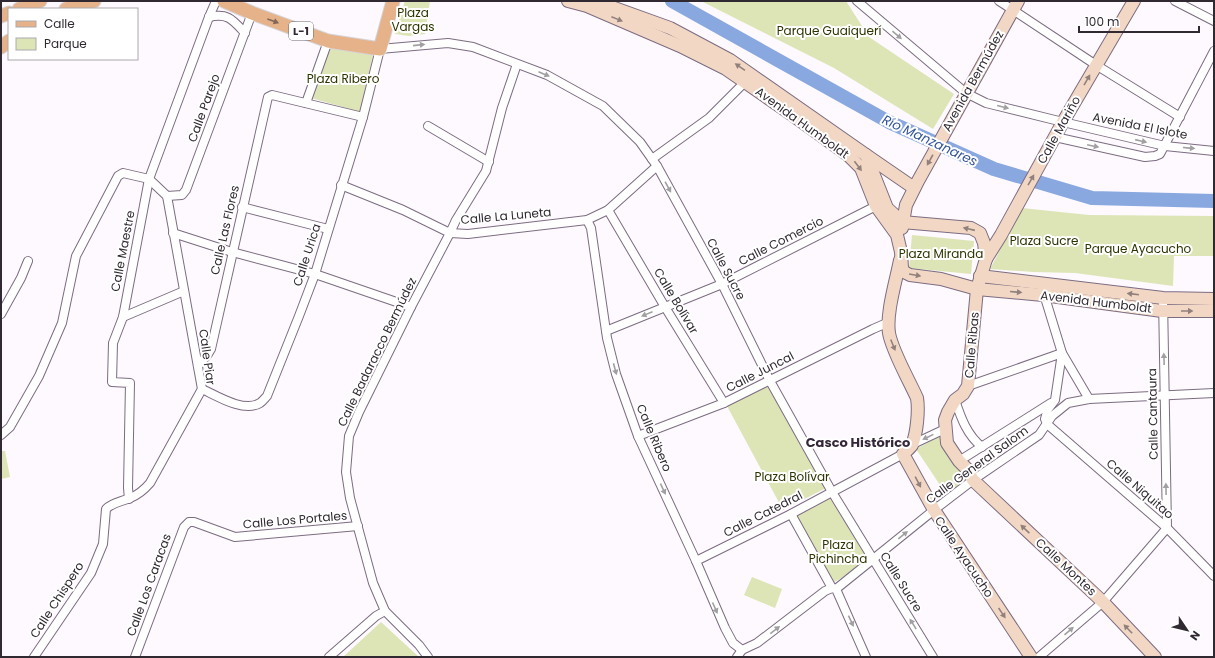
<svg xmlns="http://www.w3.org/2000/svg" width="1215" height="658" font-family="Poppins,sans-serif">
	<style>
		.green { fill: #dde5b7 }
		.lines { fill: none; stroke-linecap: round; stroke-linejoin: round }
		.river { stroke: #89a8e0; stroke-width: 14 }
		.street-casing { stroke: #7c6c82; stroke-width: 10 }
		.secondary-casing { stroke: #7c6c82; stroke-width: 14 }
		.primary-casing { stroke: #d6d4d6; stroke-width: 15 }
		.street { stroke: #fff; stroke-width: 8 }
		.secondary { stroke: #f2d8c4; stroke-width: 12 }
		.primary { stroke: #e5b289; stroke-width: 13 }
		.oneway { fill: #91807b }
		.oneway2 { fill: #816759 }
		.oneway3 { fill: #a29fa3 }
		.labels { text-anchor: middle; stroke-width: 4; stroke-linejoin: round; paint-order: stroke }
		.shield { fill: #fff; stroke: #6e6970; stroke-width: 1 }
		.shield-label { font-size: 11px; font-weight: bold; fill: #302932 }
		.park-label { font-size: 12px; fill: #2e3300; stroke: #fff }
		.street-label { font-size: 12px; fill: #302932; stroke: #fff }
		.water-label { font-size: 13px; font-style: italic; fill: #315498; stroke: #fff }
		.neighbourhood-label { font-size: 13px; font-weight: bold; fill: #35273a; stroke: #fff }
	</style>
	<rect width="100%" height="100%" fill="#fdf9fe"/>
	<g class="green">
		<path d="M405,1h25l-5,33 -16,2 -14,-2z"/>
		<path d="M701,1h145l23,36 85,57 -21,35 -99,-61z"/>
		<path d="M331,44l43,6 -14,62 -49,-14z"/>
		<path d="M1022,208l67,7 125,1v40h-40l-1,30 -98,-13 -42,-1 -43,-3z"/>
		<path d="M912,235l62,6 -3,33 -62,-6z"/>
		<path d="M769,386l57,102 -43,22 -56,-104z"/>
		<path d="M944,434l28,43 -26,17 -30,-45z"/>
		<path d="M1,451h4l5,26 -9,2z"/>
		<path d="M831,496l38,66 -38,22 -36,-67z"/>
		<path d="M752,577l30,12 -7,19 -31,-13z"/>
		<path d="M381,622l38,35h-76z"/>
	</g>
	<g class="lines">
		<path class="river" d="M672,1l217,121 105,47 98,29 122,3"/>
		<defs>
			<g id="street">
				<path d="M857,1l109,92 20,10 77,19 102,24 49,5"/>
				<path d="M999,1l14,9 83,55 84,52"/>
				<path d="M1175,1l39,20"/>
				<path d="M209,17c19,-4 23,2 36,16"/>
				<path d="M306,103l22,-62"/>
				<path d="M428,126l61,36"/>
				<path d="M1055,137l90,20 10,-1 5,-2 54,-103"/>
				<path d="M652,159l57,-41 36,-36"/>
				<path d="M341,185l62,25 47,23 18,1 119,-14 21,-10 49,-44"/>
				<path d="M167,196l15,-1 4,-5 66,-177"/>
				<path d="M242,207l86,22"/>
				<path d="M608,210l57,97 59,96"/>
				<path d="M587,220l4,8 16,110 9,36 22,62 58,125 29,67 8,15 9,7"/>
				<path d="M173,233l59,19 83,22 96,33"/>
				<path d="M1043,291l19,62 27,46"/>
				<path d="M1,314l20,-36 7,-17"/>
				<path d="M123,317l61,-26"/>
				<path d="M606,331l116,-47 154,-78"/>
				<path d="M198,366l10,-12 3,-5 57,-252 4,-2 91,22"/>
				<path d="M968,386l94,-33 -7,47 -7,9 -3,10 2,5 120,104 47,48"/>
				<path d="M202,389c15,7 42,24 58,14 3,-2 5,-5 7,-7l32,-80 16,-42 48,-157 17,-68 68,-6 25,4 74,28 56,31 37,36 17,24 65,118 48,97 62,111 101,165"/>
				<path d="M955,400c6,18 12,35 27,47"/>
				<path d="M1,435l9,-8 29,-51 23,-53 14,-67 42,-80 5,-3 26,6 18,17 35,193 -52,94c-6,7 -12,12 -20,15 -9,4 -17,4 -24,11l-3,35 -12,29 -57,84"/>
				<path d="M638,436l86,-33 149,-74 16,-7"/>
				<path d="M911,445l34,-16"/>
				<path d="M959,461l92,-58"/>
				<path d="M129,499l-1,-11 2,-105 -18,-1 1,-39 10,-26 26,-138 60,-162 7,-16"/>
				<path d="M791,514l41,74 4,1 30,68"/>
				<path d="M696,561l95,-47 112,-60"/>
				<path d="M836,589l98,-79 39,-30 66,-45 13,-19 16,-13 21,-4 125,-6"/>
				<path d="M135,657l49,-130 5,-5h5l41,15 123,-11"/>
				<path d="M329,657l47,-41 9,-5"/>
				<path d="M428,657l-9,-12 -34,-34 -12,-28 -23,-85 -4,-26 3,-36 10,-24 52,-105 39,-74 6,-13 30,-49 16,-63 15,-44"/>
				<path d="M737,657l5,-7 15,-7 68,-52 7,-3"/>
				<path d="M1039,657l64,-55 64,-74 -4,-230"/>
			</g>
			<g id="secondary">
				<path d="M568,1l19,5 93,40 46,23 65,45 57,41 13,13 15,38 21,29 4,17 1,16 2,4 6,3 31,4 36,10 66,6 119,16h52"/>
				<path d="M595,1l75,27 60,32 136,95 21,53 15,14 69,6 9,5 4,10 2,16 -9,30 -9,97 -5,8 -8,6 -7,12 -3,8 2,23 12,18 8,8 6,11 130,122 52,55"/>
				<path d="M866,155l48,33"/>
				<path d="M902,228l4,-23 12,-24 100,-180"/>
				<path d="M986,259l15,-24 62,-113 71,-121"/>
				<path d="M900,260c-4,21 -14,53 -11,73 3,18 20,47 28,65 2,12 0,35 -5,47 -2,3 -6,6 -9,9l31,56 97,147"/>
				<path d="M980,276l183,22 51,1"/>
			</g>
			<g id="primary">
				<path d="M224,1l28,12 76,28 52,8 13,-48"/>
				<path d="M19,9l21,-8"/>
				<path d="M66,9l28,-8"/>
				<path d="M1,16l8,-3"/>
				<path d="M1,47l8,-6"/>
			</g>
		</defs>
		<use href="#street" class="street-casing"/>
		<use href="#secondary" class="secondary-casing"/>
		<use href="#primary" class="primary-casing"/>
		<use href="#street" class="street"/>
		<use href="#secondary" class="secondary"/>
		<use href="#primary" class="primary"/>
	</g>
	<defs><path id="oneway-solid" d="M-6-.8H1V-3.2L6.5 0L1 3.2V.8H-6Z"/></defs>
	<g class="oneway">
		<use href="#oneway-solid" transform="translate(617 19) rotate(22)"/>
		<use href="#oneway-solid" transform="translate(740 67) rotate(-146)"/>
		<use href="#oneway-solid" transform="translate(1087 80) rotate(-60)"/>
		<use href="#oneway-solid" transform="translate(930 160) rotate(119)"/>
		<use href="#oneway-solid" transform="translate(858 166) rotate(53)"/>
		<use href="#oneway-solid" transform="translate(1031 180) rotate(-60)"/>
		<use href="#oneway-solid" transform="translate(969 229) rotate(-167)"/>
		<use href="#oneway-solid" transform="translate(915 275) rotate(10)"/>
		<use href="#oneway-solid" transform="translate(1016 292) rotate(5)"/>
		<use href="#oneway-solid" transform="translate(1133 294) rotate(-173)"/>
		<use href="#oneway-solid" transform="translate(1187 311)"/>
		<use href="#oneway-solid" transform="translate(893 345) rotate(68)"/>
		<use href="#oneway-solid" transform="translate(918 482) rotate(62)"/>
		<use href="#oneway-solid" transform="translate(1025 529) rotate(-137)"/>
		<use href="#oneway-solid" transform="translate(1002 613) rotate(56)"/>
		<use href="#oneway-solid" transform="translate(1128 629) rotate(-134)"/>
	</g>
	<use class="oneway2" href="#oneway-solid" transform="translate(273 21) rotate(20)"/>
	<g class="oneway3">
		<use href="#oneway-solid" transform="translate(897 35) rotate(40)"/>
		<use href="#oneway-solid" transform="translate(419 45) rotate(-6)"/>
		<use href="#oneway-solid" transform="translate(544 74) rotate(23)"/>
		<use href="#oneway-solid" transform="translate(1003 107) rotate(14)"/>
		<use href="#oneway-solid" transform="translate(1141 141) rotate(13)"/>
		<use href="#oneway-solid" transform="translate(1093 146) rotate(12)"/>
		<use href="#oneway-solid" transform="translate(1189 148) rotate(5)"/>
		<use href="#oneway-solid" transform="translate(668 187) rotate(61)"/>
		<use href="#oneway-solid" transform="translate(647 314) rotate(158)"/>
		<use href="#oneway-solid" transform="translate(1164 359) rotate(-92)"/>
		<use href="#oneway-solid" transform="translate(615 369) rotate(75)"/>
		<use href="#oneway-solid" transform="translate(928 437) rotate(154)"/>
		<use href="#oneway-solid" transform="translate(663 489) rotate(65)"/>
		<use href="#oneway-solid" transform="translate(1166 489) rotate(-91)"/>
		<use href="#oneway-solid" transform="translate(903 535) rotate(-39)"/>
		<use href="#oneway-solid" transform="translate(715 608) rotate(66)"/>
		<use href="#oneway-solid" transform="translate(851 621) rotate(65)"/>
		<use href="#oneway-solid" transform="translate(913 624) rotate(-122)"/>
		<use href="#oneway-solid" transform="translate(775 630) rotate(-38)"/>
		<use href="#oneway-solid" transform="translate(1069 631) rotate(-41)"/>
	</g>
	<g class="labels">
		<rect class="shield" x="289" y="22" width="24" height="18" rx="3"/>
		<g class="shield-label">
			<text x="301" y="35">L-1</text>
		</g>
		<g class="park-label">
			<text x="413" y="17">Plaza<tspan x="413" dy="14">Vargas</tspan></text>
			<text x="829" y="35">Parque Guaiquerí</text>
			<text x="343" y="83">Plaza Ribero</text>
			<text x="1044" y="245">Plaza Sucre</text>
			<text x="1138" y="253">Parque Ayacucho</text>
			<text x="941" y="258">Plaza Miranda</text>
			<text x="792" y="481">Plaza Bolívar</text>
			<text x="838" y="549">Plaza<tspan x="838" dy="14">Pichincha</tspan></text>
		</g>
		<g class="street-label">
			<text transform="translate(973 81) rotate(-61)" y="4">Avenida Bermúdez</text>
			<text transform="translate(204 108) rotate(-70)" y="4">Calle Parejo</text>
			<text transform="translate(802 123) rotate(36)" y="4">Avenida Humboldt</text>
			<text transform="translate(1140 126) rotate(11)" y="4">Avenida El Islote</text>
			<text transform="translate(1059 130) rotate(-61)" y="4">Calle Mariño</text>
			<text transform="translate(506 216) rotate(-5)" y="4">Calle La Luneta</text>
			<text transform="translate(225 230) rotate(-77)" y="4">Calle Las Flores</text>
			<text transform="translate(781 241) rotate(-27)" y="4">Calle Comercio</text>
			<text transform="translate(123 251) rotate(-79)" y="4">Calle Maestre</text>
			<text transform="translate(307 255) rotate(-72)" y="4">Calle Urica</text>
			<text transform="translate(726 269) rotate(62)" y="4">Calle Sucre</text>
			<text transform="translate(676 301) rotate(59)" y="4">Calle Bolívar</text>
			<text transform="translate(1096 302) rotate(7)" y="4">Avenida Humboldt</text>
			<text transform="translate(972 345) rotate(-85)" y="4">Calle Ribas</text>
			<text transform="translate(377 352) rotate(-64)" y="4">Calle Badaracco Bermúdez</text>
			<text transform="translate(207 357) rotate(82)" y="4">Calle Piar</text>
			<text transform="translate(760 372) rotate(-27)" y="4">Calle Juncal</text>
			<text transform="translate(1153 414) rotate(-91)" y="4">Calle Cantaura</text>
			<text transform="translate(654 438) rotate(67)" y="4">Calle Ribero</text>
			<text transform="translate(977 465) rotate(-36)" y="4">Calle General Salom</text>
			<text transform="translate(1140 489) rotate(41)" y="4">Calle Niquitao</text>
			<text transform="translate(763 514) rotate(-27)" y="4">Calle Catedral</text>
			<text transform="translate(295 520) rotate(-5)" y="4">Calle Los Portales</text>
			<text transform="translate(964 557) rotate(56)" y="4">Calle Ayacucho</text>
			<text transform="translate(1066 567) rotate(43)" y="4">Calle Montes</text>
			<text transform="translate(901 582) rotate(58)" y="4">Calle Sucre</text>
			<text transform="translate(149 585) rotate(-70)" y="4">Calle Los Caracas</text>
			<text transform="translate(57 600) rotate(-57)" y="4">Calle Chispero</text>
		</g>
		<g class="water-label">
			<text transform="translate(930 140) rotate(25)" y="5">Río Manzanares</text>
		</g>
		<g class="neighbourhood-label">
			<text x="858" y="447">Casco Histórico</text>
		</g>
	</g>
	<rect width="1215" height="658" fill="none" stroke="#302932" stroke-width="4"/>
	<rect x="8" y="8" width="130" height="52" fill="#ffffff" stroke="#aca9ad"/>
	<rect x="16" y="21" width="20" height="6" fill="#e5b289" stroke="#aca9ad"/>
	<text x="44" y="28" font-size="12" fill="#302932">Calle</text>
	<rect x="16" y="38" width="20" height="12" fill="#dde5b7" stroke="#aca9ad"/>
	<text x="44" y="48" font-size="12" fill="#302932">Parque</text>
	<g transform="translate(1187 630) rotate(125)" stroke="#ffffff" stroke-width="3" paint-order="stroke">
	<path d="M0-3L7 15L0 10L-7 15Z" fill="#302932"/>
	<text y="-6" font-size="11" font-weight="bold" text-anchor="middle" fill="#302932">N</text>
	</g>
	<path d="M1079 26v6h120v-6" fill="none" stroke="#302932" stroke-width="2"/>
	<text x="1085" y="26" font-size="12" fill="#302932" stroke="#ffffff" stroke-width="3" paint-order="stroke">100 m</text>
</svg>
